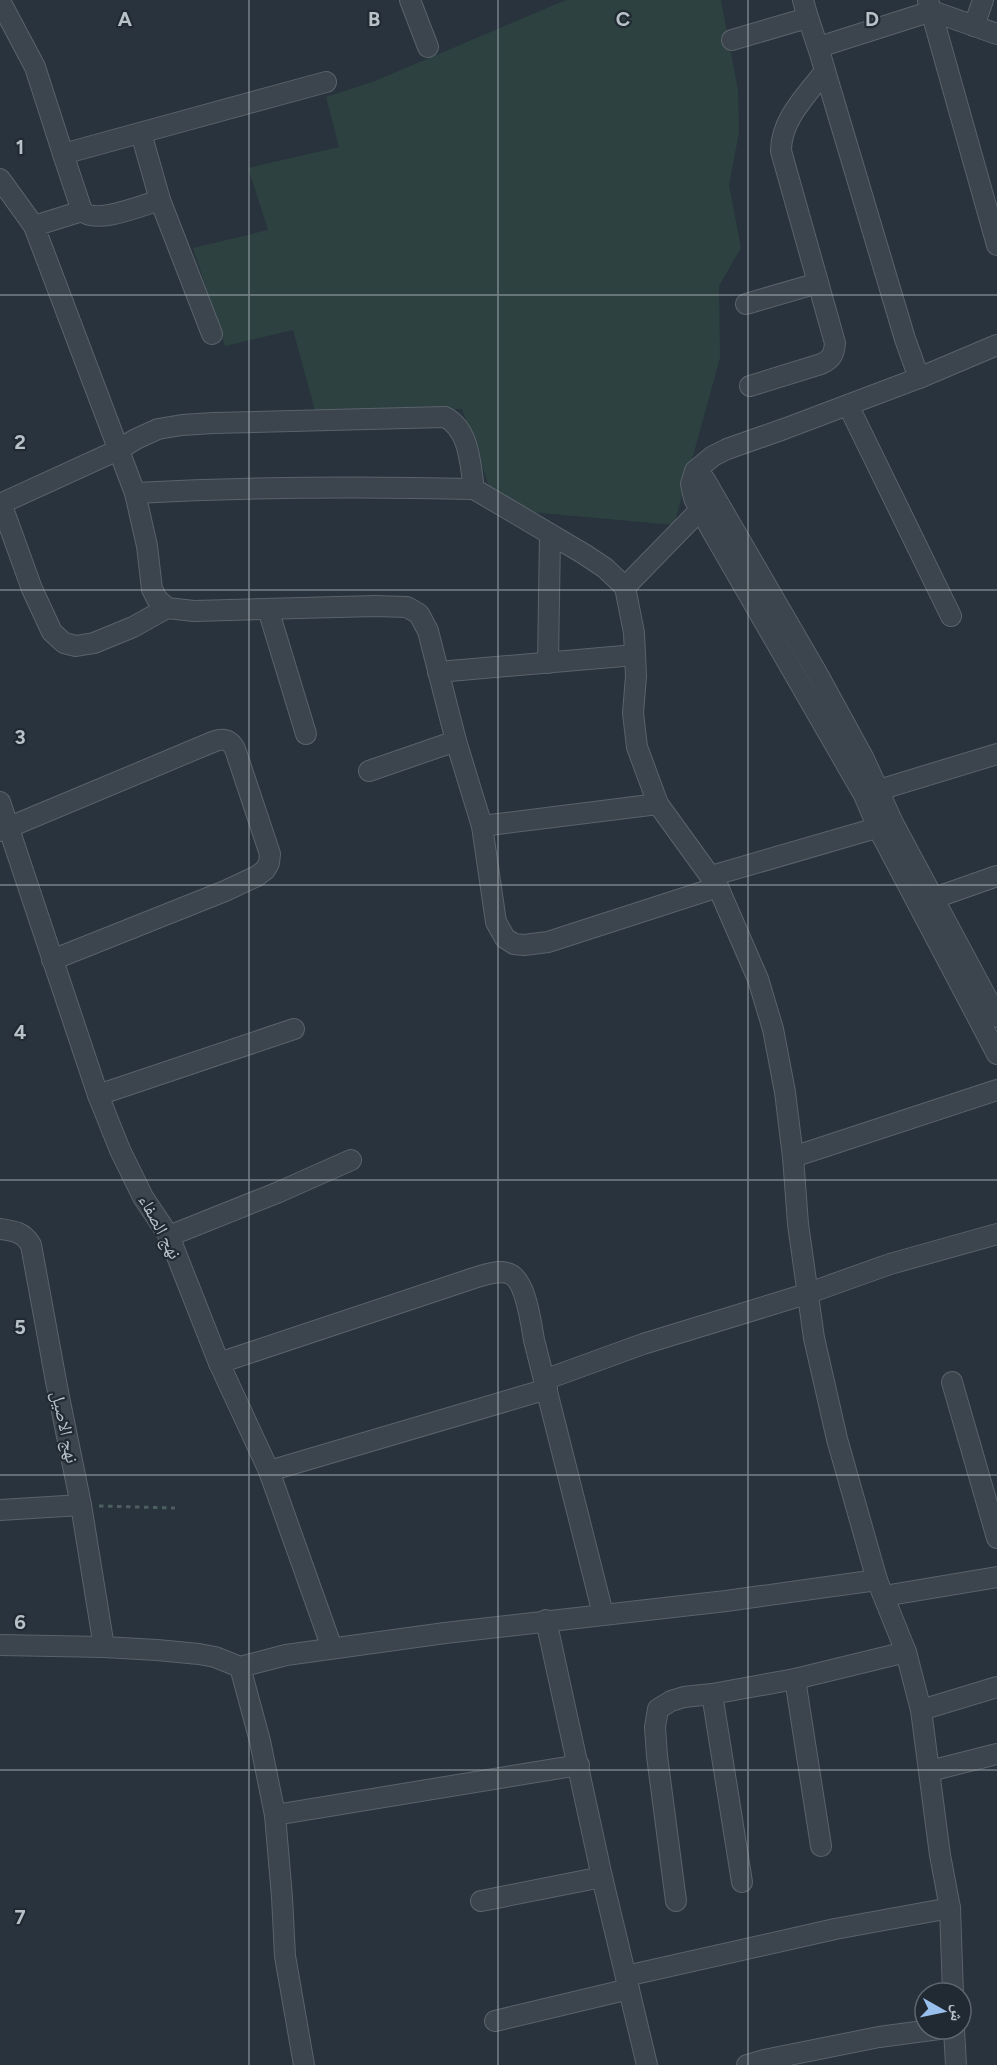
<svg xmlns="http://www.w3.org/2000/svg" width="997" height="2065" font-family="Figtree,'Noto Naskh Arabic',sans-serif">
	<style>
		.green { fill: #2d4140 }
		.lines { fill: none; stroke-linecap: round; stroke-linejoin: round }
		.minor-casing { stroke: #5a626b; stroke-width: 22 }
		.path { stroke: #4c5e5f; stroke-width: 3; stroke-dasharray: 4.5 4.5; stroke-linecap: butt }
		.minor { stroke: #3c444d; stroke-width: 20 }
		.grid { fill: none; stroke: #b8c0c8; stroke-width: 1.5; stroke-opacity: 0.55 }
		.labels { text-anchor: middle; stroke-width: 4.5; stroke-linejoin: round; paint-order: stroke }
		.street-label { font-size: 18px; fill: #b8c0c8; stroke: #212933 }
		.grid-label { font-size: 20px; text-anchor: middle; font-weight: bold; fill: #b8c0c8; stroke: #212933; stroke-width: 4.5; stroke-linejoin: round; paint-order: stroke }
	</style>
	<rect width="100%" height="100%" fill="#28333d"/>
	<path class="green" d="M566,0h155l17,90 1,42 -10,53 12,63 -22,38 1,72 -46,167 -177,-16 -35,-100 -146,5 -23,-84 -68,16 -32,-98 75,-18 -20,-62 91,-21 -13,-50 49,-16z"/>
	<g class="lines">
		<defs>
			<g id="minor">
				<path d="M410,0l18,47"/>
				<path d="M803,0c6,24 16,47 22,71l80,268 14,39"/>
				<path d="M928,0l69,245"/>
				<path d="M0,1l35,66 28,87 263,-72"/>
				<path d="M974,26l9,-26"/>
				<path d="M732,40l75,-22"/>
				<path d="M819,47l113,-36 65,23"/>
				<path d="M141,133l19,67 52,134"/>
				<path d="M63,154l19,57c14,14 61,-6 78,-11"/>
				<path d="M0,179l34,47"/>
				<path d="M82,211l-48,15 101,267 12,53 5,43 5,10 10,9 27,3 181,-5 32,1 12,7 9,17 28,110 26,85 14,96 9,16 9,6 10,1 24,-3 170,-55"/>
				<path d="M746,304l72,-21"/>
				<path d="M997,345l-78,33 -135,51 -57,20 -14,7 -18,15 -4,13 3,14 6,12 164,285 14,33 119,226"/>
				<path d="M750,386l71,-22c11,-5 13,-10 14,-21l-54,-192c0,-32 26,-56 44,-80"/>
				<path d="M848,405l103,211"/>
				<path d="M695,471l10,9 112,193 47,86 29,64 104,194"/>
				<path d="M135,493c114,-6 226,-7 339,-4"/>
				<path d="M1,503l31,86 20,43 12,11 12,3 18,-3 39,-16 34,-19"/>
				<path d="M0,504l118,-54 18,-11 22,-10 24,-4 31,-2 232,-6c25,13 25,47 29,72l110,65 21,14 20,19 9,46 2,43 -3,37 4,34 21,57 60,83 40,92 15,50 12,63 8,65 5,67 16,114 23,101 40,141 29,72 15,58 19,145 10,53 3,85"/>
				<path d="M625,587l75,-77"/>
				<path d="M268,609l38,125"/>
				<path d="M548,663l2,-128"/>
				<path d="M438,672l197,-17"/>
				<path d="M369,771l87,-30"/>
				<path d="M869,793l128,-39"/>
				<path d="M0,802l98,293 22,55 23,47 26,39 50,127 50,108 63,177"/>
				<path d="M482,826l176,-22"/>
				<path d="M0,831l215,-90c10,-3 15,-1 20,8l35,105 -1,9 -4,7 -8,6 -32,15 -173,69"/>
				<path d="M711,876l179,-52"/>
				<path d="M923,902l74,-26"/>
				<path d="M98,1095l196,-66"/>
				<path d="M793,1157l204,-67"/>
				<path d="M0,1229c15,2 23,3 31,16l27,147 23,113 23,142"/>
				<path d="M169,1236l110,-44 72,-32"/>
				<path d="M219,1363l255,-85c10,-3 23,-8 33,-5 19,4 24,51 27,67l69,274"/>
				<path d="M544,1380l99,-36 163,-50 84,-30 107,-30"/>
				<path d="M952,1382l45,156"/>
				<path d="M269,1471l278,-82"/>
				<path d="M0,1510l81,-5"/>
				<path d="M884,1596l113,-19"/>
				<path d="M546,1620l56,257 45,188"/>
				<path d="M0,1645l104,2 53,3 42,4 16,3 25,10 46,-12 159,-22 281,-32 151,-21"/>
				<path d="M240,1667l20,74 15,74 7,82 3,59 19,109"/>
				<path d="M795,1679l26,167"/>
				<path d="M712,1694l30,188"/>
				<path d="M921,1710l76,-23"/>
				<path d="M930,1771l67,-17"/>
				<path d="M275,1815l304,-50"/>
				<path d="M481,1901l121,-24"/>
				<path d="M676,1901l-19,-145 -2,-29 3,-18 13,-8 13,-4 28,-3 83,-15 111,-27"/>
				<path d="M626,1976l209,-47 115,-21"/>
				<path d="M495,2021l134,-32"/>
				<path d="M954,2029l2,36"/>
				<path d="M747,2065l17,-5 115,-23 60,-8"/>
			</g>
		</defs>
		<use href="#minor" class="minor-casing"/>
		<path class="path" d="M99,1506l76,2"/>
		<use href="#minor" class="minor"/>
	</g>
	<path class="grid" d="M249,0v2065M498,0v2065M748,0v2065M0,295h997M0,590h997M0,885h997M0,1180h997M0,1475h997M0,1770h997"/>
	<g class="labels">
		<g class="street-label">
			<text transform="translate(160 1227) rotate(62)" y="6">نهج الصفاء</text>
			<text transform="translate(65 1427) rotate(78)" y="6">نهج الاصيل</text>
		</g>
	</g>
	<g class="grid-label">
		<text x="125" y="26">A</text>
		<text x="374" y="26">B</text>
		<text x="623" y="26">C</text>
		<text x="872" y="26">D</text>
		<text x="20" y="154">1</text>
		<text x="20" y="449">2</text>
		<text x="20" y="744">3</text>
		<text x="20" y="1039">4</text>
		<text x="20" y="1334">5</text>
		<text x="20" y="1629">6</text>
		<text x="20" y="1924">7</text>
	</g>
	<g transform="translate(943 2011) rotate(99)"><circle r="28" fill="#212933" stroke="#5d656f" stroke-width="1.5"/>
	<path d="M0-4.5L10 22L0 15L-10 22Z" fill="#99c0ed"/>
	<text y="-9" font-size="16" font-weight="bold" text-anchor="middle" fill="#b8c0c8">ش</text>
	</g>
</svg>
